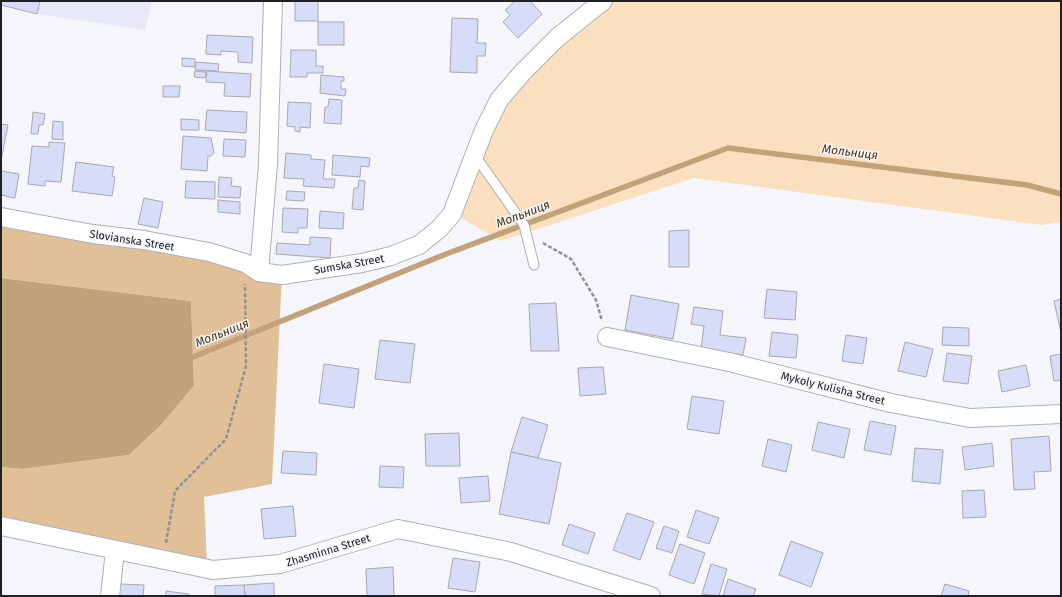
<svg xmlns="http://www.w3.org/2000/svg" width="1062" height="597" font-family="'Fira Sans',sans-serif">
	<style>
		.built { fill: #e7e9f6 }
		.green { fill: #fbe0bf }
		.forest { fill: #e1c097 }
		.water { fill: #c1a279 }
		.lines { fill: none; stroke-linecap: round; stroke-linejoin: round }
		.stream { stroke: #c1a279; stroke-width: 5.5 }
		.building { fill: #d7dcf9; stroke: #a8a9ae }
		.service-casing { stroke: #afb0b5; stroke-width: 11 }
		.minor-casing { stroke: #afb0b5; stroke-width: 20 }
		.path { stroke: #909195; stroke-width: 2.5; stroke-dasharray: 4 2; stroke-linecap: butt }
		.service { stroke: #fff; stroke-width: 9 }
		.minor { stroke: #fff; stroke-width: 18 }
		.labels { text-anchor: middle; stroke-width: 3; stroke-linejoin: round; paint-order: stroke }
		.street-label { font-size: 11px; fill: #202123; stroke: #f5f6fb }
		.water-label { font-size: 12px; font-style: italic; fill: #4b3413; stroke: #f5f6fb }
	</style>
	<rect width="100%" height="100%" fill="#f5f6fb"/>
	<path class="built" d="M1,1h151l-7,29 -108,-16 -36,-9z"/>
	<path class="green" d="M602,1h459v221l-19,3 -348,-47 -193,63 -49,-28 47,-113z"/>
	<path class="forest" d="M1,216l281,58 -10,210 -68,13 3,68 -206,-37v-61l21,2 107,-14 32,-30 33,-41 -3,-83 -190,-23z"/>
	<path class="water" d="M1,278l190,23 3,84 -33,40 -32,30 -107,14 -21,-2z"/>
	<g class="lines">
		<path class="stream" d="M186,357h7l253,-103 282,-106 299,37 34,9"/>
	</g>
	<g class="building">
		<path d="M1,1h39l-3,13 -36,-9z"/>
		<rect x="295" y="1" width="23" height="20"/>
		<path d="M515,1h15l12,13 -24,24 -15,-16 7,-7 -5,-5z"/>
		<path d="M452,18l26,1 -1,24h9l-1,13h-8v17l-27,-1z"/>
		<rect x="318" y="22" width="26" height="23"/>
		<path d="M207,35l46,2 -1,26 -14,-1v-10l-17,-1v4l-15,-1z"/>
		<path d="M291,50h25v16h7v7h-16v4h-17z"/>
		<path d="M182,58l13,1v8l-13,-1z"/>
		<path d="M196,62l23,2 -1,7 -23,-1z"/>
		<path d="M195,71l11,1 -1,6 -11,-1z"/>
		<path d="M207,71l44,3 -1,23 -26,-1 1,-13 -19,-1z"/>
		<path d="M321,75l23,2v4h-3v8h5l-1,7 -25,-3z"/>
		<path d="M163,86h17l-1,11h-16z"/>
		<path d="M329,99l13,1 -1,24 -17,-1 1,-16h3z"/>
		<path d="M288,102l23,1 -1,25 -10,-1v5l-5,-1v-4l-8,-1z"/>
		<path d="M207,110l40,2 -1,21 -41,-3z"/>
		<path d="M33,112l12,2 -2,11h-4l-1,9h-7z"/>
		<path d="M181,119l18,1v10h-18z"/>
		<path d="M53,121l10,1v18l-11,-1z"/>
		<path d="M1,124l7,1 -6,31 -1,-1z"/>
		<path d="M183,136l28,2 3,15 -3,3h-3l-1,15 -26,-2z"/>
		<path d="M224,139l22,1 -1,17 -22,-1z"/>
		<path d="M49,142l16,1 -4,39 -16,-1v5l-17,-2 4,-38 17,1z"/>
		<path d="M286,153l25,2v4l14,1 -2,19h12l-1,9 -31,-2 1,-7 -20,-1z"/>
		<path d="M333,155l37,3 -1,9 -8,-1 -1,11 -28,-2z"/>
		<path d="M76,162l38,5 -2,9 3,1 -3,19 -40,-5z"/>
		<path d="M1,171l18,3 -4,24 -14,-3z"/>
		<path d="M219,177l13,1 -1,8 10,1 -1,11 -22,-1z"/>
		<path d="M359,180l6,1 -2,29 -11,-1 2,-21h4z"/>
		<path d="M186,181l29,1v17l-30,-1z"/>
		<path d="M287,191l18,1 -1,9 -18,-1z"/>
		<path d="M144,198l19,4 -5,26 -20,-4z"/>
		<path d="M218,200l22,2v12l-22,-2z"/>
		<path d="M283,208l25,1 -1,19h-9v5l-16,-1z"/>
		<path d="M320,211l24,2 -1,16 -24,-1z"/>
		<path d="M689,230v37h-20v-36z"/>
		<path d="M310,237l21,1 -1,20 -54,-4 1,-11 33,2z"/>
		<path d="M767,289l30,3 -2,28 -31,-2z"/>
		<path d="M631,295l48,9 -6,35 -48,-9z"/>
		<path d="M1061,299v34l-7,-32z"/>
		<path d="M556,303l3,48h-28l-2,-47z"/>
		<path d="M694,307l29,4 -3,24 26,3 -3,17 -42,-6 3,-23 -13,-2z"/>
		<path d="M943,327l26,1v18l-27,-1z"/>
		<path d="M772,332l26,3 -2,23 -27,-2z"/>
		<path d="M846,335l21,3 -4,26 -21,-3z"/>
		<path d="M380,340l35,4 -5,39 -35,-4z"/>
		<path d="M905,342l28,7 -7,28 -28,-6z"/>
		<path d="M947,353l25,3 -4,28 -25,-3z"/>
		<path d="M1061,354v26l-7,1 -4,-25z"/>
		<path d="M324,364l35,5 -5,39 -35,-5z"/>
		<path d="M1026,365l4,21 -28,6 -4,-21z"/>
		<path d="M603,367l3,27 -26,2 -2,-28z"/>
		<path d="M692,396l32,5 -5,33 -32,-5z"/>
		<path d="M522,417l26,8 -10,33 -27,-6z"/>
		<path d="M870,421l26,5 -5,29 -27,-5z"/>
		<path d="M818,422l32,7 -6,29 -32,-8z"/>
		<path d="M459,433l1,33h-34l-1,-32z"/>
		<path d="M1049,436l2,35 -17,1 1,17 -21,1 -3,-51z"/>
		<path d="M768,439l24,6 -6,27 -24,-6z"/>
		<path d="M992,443l2,23 -29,4 -3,-23z"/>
		<path d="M915,448l28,2 -3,34 -28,-3z"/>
		<path d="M283,451l34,2 -1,22 -35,-2z"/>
		<path d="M511,452l50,11 -12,61 -50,-10z"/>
		<path d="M380,466l24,1 -1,21 -24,-1z"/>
		<path d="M488,476l2,25 -29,2 -2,-25z"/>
		<path d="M984,490l2,27 -23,1 -1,-27z"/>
		<path d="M293,506l3,30 -32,3 -3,-30z"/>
		<path d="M696,510l23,8 -10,26 -22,-7z"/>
		<path d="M627,513l27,9 -14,38 -27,-10z"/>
		<path d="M569,524l26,9 -7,21 -26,-9z"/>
		<path d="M664,526l15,5 -7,22 -16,-5z"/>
		<path d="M791,541l32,12 -12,34 -32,-12z"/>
		<path d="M680,544l25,9 -11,31 -25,-9z"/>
		<path d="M453,558l27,4 -5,30 -27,-4z"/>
		<path d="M711,564l16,5 -8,27 -17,-2z"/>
		<path d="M393,567l1,29h-27l-1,-27z"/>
		<path d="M728,579l28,10 -3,7h-30z"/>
		<path d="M274,583v13h-29l-1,-11z"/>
		<path d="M119,584l25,1 -1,11h-25z"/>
		<path d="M945,584l24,7 -1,5h-27z"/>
		<path d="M244,585l1,11h-30v-10z"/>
		<path d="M166,591l23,3v2h-23z"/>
	</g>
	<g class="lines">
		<defs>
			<path id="service" d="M474,154l50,71 10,40"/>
			<g id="minor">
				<path d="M1,217l92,17 51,6 65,12 36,11 14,9 23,3 80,-12 29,-7 28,-11 20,-16 13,-15 32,-84 15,-30 23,-27 36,-36 45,-36"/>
				<path d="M259,272l9,-108 5,-163"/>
				<path d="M607,337l122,25 162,41 79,15 91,-4"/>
				<path d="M1,526l212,44 67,-6 118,-35 113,23 140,44"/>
				<path d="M110,596l5,-45"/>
			</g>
		</defs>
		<use href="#service" class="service-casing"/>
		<use href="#minor" class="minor-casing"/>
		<g class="path">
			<path d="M543,243l28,16 25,41 6,21"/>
			<path d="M166,543l9,-52 51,-52 20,-73 -1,-82"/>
		</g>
		<use href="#service" class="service"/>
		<use href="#minor" class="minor"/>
	</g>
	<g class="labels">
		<g class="street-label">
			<text transform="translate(132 240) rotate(9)" y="4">Slovianska Street</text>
			<text transform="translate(349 264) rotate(-10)" y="4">Sumska Street</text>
			<text transform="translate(833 388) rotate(14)" y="4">Mykoly Kulisha Street</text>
			<text transform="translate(328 550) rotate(-17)" y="4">Zhasminna Street</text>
		</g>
		<g class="water-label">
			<text transform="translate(850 152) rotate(7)" y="4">Мольниця</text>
			<text transform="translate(523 214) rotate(-21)" y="4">Мольниця</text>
			<text transform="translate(222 333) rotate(-22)" y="4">Мольниця</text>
		</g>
	</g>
	<rect width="1062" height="597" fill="none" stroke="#202123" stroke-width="4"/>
</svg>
